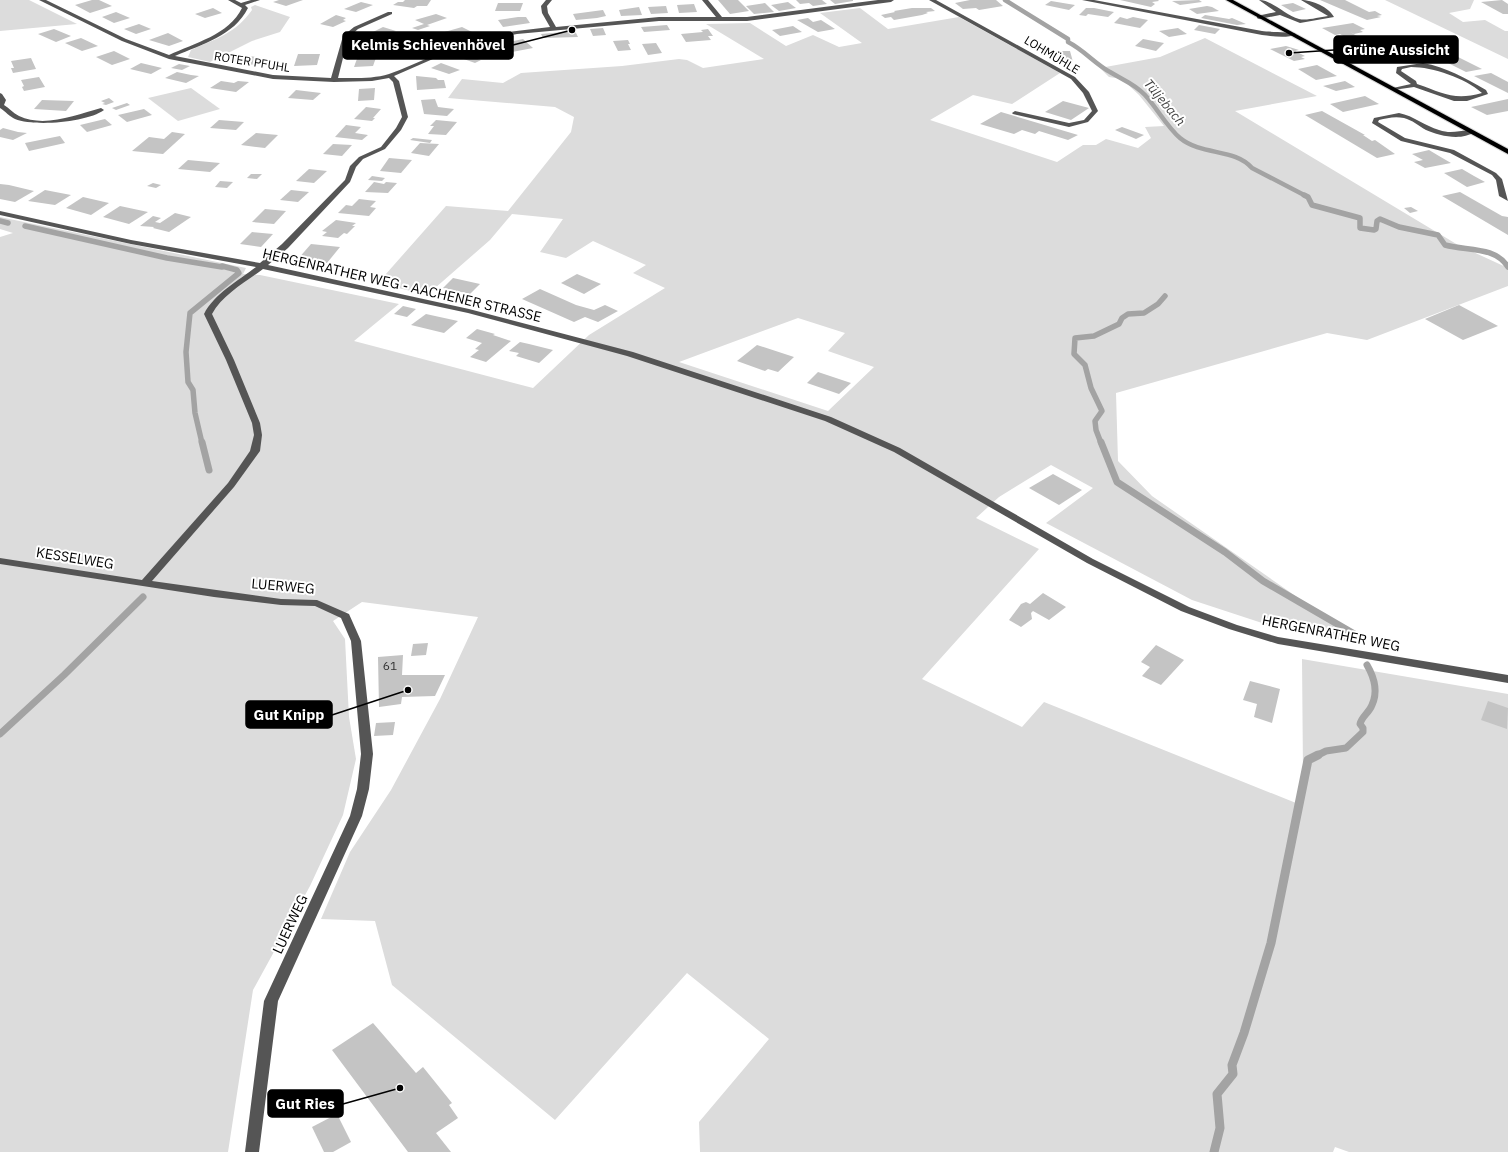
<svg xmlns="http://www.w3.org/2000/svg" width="1508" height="1152" font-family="'IBM Plex Sans',sans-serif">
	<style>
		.green { fill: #dcdcdc; fill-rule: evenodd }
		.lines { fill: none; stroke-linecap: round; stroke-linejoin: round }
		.stream-far3 { stroke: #a3a3a3; stroke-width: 4.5 }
		.stream-far2 { stroke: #a3a3a3; stroke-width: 5.5 }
		.stream-far1 { stroke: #a3a3a3; stroke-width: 7 }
		.stream { stroke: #a3a3a3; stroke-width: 9 }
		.building { fill: #c4c4c4 }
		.major-casing { stroke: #dbdbdb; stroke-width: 2 }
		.minor { fill: #555; fill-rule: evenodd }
		.major { fill: #000; fill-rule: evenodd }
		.labels { text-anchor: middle; stroke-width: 4; stroke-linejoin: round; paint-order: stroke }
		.far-street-label { font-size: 12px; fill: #000; stroke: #fff }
		.number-label { font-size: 12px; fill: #313131 }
		.far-water-label { font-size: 13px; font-style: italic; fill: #444; stroke: #fff }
		.street-label { font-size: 14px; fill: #000; stroke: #fff }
		.leader { fill: none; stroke: #000; stroke-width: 1.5 }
		.callout-dot { fill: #000; stroke: #fff; stroke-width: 1.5 }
		.callout { fill: #000; stroke: #000; stroke-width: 1.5 }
		.callout-label { font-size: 15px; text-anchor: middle; font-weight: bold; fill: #fff }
	</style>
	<rect width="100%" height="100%" fill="#fff"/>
	<g class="green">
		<path d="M0,0h29l48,24 -77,7z"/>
		<path d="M1385,0h89l-4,9 -21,4 14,9 22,-2 20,11h3v28z"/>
		<path d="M255,5l35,12 -10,15 -28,9 -42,21 -22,-5 3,-7c26,-12 44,-16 61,-40l-1,-3z"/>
		<path d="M860,8l28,21 71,-12 101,56 -48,31 -39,-9 -43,25 127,42 26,-17h13l10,-6 32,9 13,-10 -6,-11 19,-1 -25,-31 -17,-16 -13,-2 -9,-9 60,-11 45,-19 112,58 -82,15 223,134 50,23v18l-141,54 -40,-7 -211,60 2,68 34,35 214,149 -92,-18 -82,-27 -146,-77 47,-35 -42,-23 -52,32 -23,21 63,31 -117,130 100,48 22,-25 252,101 7,-31 -1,-113 206,35v458h-159l-14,-5 -2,5h-633l-1,-30 70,-83 -82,-66 -132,147 -163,-135 -17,-64 -54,-2 29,-67 41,-62 49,-91 38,-82 -116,-15 -29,19 12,18 4,78 7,42 -13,56 -33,71 -57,104 -25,162h-228v-915l13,-4 -13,-4v-12l246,51 -3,6 17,1 139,29 -45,37 179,47 56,-53 76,-47 -32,-15 13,-8 -53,-24 -27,17 -26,-6 23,-33 -51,-5 -22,26 -63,55 -49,-12 68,-77 62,5 63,-79 3,-15 -19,-10 -107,-9 14,-19 41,4 18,-10 101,-7 57,-7 8,1 16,8 61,-9 -58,-35 44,-1 36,23 27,-11 26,12 23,-4 -42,-30zM798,318l47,15 -17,18 46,16 -46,44 -149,-49z"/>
		<path d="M191,88l29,21 -42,12 -30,-23z"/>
	</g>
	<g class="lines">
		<path class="stream-far3" d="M1005,0l63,39v3c16,8 27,22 42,30 13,8 25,12 35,23 12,13 22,32 35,43 22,18 55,10 72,30l54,28"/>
		<g class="stream-far2">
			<path d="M1304,195l4,2 4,8 48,13v10l14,2 2,-1 1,-8 3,-2 19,8 39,8 7,10c22,6 50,1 63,22"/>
			<path d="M0,221l8,2"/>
			<path d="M25,226l142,32 55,9"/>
			<path d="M202,443l-7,-30 -2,-23 -5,-8 -2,-30 4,-39 49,-40 -2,-3 -15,-4"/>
			<path d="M1101,443l-5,-13 -1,-9 7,-10 -11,-23 -6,-23 -11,-11 1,-16 19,-2 25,-12 3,-6 6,-4 16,-1 14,-9 7,-8"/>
		</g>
		<g class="stream-far1">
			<path d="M202,442l7,28"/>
			<path d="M1101,442l16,40 108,70 38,29 100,58"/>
			<path d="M0,734l64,-59 79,-78"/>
			<path d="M1316,756l10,-5 20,-3 17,-16v-4l-3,-4c2,-8 9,-11 12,-19 6,-13 2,-28 -5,-40"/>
		</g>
		<path class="stream" d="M1214,1152l6,-24 -3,-34 16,-20 -1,-9 12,-32 27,-90 37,-183 10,-5"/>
	</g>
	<g class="building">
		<path d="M92,0h7l13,6 -22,7 -15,-8z"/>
		<path d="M279,0h24l-17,6 -13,-4z"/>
		<path d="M405,0h26l-4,6h-10l-3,2 -21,-3 5,-3h5z"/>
		<path d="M718,0h20l11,11 -19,3z"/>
		<path d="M796,0h26l5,4 -14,2 -4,-3 -9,1z"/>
		<path d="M830,0h23v1l-18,3z"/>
		<path d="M970,0h26l7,6 -24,4 -3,-2 -13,1 -8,-6z"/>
		<path d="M1120,0h38l1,1 -7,1 3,2 -4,3z"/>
		<path d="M1199,0l3,2 -22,3 -8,-4z"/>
		<path d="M1320,0h25l24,12 6,-1 7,4 -5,1 4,1 -14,3z"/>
		<path d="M1502,0l6,4v10h-5l-22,-12z"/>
		<path d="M1051,1l24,4 -6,5 -24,-5z"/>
		<path d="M361,2l12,3 -17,7 -12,-3z"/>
		<path d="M788,2l8,6 -17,3 -8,-6z"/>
		<path d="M498,3h25l-3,8h-25z"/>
		<path d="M765,3l9,9 -20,2 -8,-8z"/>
		<path d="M1293,3l13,6 -13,3 -12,-7z"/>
		<path d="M694,4l3,8 -18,1 -2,-8z"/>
		<path d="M666,6l2,7 -17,1 -3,-7z"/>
		<path d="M1207,6l5,1 7,4 -22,3 -8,-5z"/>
		<path d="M639,7l3,8 -21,1 -2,-6z"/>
		<path d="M213,8l9,5 -17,5 -10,-4z"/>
		<path d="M912,8h19l4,3 -9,1 2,1 -6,2 -28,5 -3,-3 -6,1 -4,-3 14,-3 -1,-1z"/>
		<path d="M1086,8h8l20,4 -6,5 -20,-3 -2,2 -7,-1z"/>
		<path d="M603,10l3,6 -9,2 -21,2 -3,-6z"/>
		<path d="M116,12l14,6 -16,5 -12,-6z"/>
		<path d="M436,14l11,4 -20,7 3,1 -12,4 -6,-2 12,-4 -9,-4z"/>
		<path d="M336,15l10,3 -3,2 3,1 -13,6 -13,-3z"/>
		<path d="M1205,15l24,4 3,-1 14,6 -9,1 -36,-7z"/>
		<path d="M518,17h8l4,6 -27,4 -5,-7z"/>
		<path d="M1120,17l7,2 6,-2 15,3 -8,8 -26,-5z"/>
		<path d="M808,18l5,4 8,-2 14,9 -17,3 -21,-12z"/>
		<path d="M1353,23l12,6 -5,1 3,2 -9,2 -4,-2 7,4 -10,2 -7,-4 -5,1 -13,-7z"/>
		<path d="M139,24l12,5 -15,5 -12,-5z"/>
		<path d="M667,25l3,5 -26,2 -3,-5z"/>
		<path d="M1199,25l21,4 -5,5 -21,-4z"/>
		<path d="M793,26l9,6 -22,4 -8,-6z"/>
		<path d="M383,27l13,4 -20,9 -13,-3z"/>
		<path d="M462,27l10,5 -20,6 -11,-5z"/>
		<path d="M603,28l3,7 -13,1 -3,-7z"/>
		<path d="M1178,28l9,6 -18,3 -10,-6z"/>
		<path d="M54,29l17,7 -15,6 -18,-8z"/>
		<path d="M708,29l5,7h-5l3,4 -25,2 -5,-8 22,-2 -2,-2z"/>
		<path d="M575,31l3,6 -35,1 -2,-4z"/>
		<path d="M168,33l15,8 -14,5 -20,-6z"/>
		<path d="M81,38l17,8 -16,5 -17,-8z"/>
		<path d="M523,39l10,9 -27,5 -7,-9z"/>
		<path d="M1143,39l21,4 -8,8 -21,-5z"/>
		<path d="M628,40l2,4h-2l3,6 -13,1 -5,-10z"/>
		<path d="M656,43l6,10 -14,2 -6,-11z"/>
		<path d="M1286,46l13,4 -4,1 10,5 -4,1 4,2 -11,2 -24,-12z"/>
		<path d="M476,48l15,4 -14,7 4,1 -6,3 -17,-6z"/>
		<path d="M1442,49l40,20 -16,3 -40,-20z"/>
		<path d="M114,51l16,8 -18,6 -16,-8z"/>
		<path d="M1057,51h13l3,11h-13z"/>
		<path d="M237,54l25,4 -10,7 -26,-4z"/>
		<path d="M298,54h22l-3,11 -23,1z"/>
		<path d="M377,55l-4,11 -19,1 4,-11z"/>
		<path d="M31,58l5,11 -23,4 -2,-5h3l-3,-7z"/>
		<path d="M141,63l21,5 -11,6 -21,-5z"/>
		<path d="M441,63l19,7 -11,4 -18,-6z"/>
		<path d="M179,64l11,2 -8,4 -11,-2z"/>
		<path d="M1317,65l20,11 -21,4 -18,-11z"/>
		<path d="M177,72l14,3 8,1 -13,7 -21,-5z"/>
		<path d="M1491,73l17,9v11l-34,-17z"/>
		<path d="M416,76l20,2 2,2h6l2,8 -29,2z"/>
		<path d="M39,77l6,10 -21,4 -2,-4 2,-1 -3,-6z"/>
		<path d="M221,81l13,2 4,-2 11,1 -13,10 -26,-4z"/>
		<path d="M1345,81l10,6 -19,4 -13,-5z"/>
		<path d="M375,88l-1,12 -16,1 1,-12z"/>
		<path d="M296,90l25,3 -8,7 -25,-2z"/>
		<path d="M1365,96l14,8 -36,8 -13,-8z"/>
		<path d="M109,98l5,4 -8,3 -4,-1 3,-1 -4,-2z"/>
		<path d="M435,99l3,8 16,2 -7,7 -23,-2 -3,-14z"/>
		<path d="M1508,99v12l-21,4 -16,-8z"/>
		<path d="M42,100l32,1 -8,10 -32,-2z"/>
		<path d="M1063,101l26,7 -18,12 -26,-8z"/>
		<path d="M127,103l3,2 -14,5 -4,-2z"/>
		<path d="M366,107l15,2 -8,9h2l-3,3 -18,-2z"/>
		<path d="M144,109l8,6 -25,7 -9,-7z"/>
		<path d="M1322,111l43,24h-2l9,6 3,-1 20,14 -18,4 -72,-43z"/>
		<path d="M1001,112l77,23 -10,5 -29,-9 -4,3 -13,-4 -8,4 -34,-10z"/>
		<path d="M105,119l7,6 -25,7 -7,-7z"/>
		<path d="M219,120l25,2 -8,8 -26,-2z"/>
		<path d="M436,120l21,2 -11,13 -18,-1 6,-8h-4z"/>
		<path d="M346,125l15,2 -6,6 13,2 -6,5 -27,-3z"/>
		<path d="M1122,127l22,8 -8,4 -21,-9z"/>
		<path d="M3,128l15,4 9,1 -14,7 -13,-3v-7z"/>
		<path d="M172,132l13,2 -22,20 -31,-3 17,-14 15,2z"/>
		<path d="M256,133l22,2 -13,13 -24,-3z"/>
		<path d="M60,136l5,7 -36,8 -4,-8z"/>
		<path d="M413,138l19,2 -2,3 -20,-3z"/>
		<path d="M420,143l19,1 -10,12 -18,-3z"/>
		<path d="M333,144l19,1 -10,11 -19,-2z"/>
		<path d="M1429,150l10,6 12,7 -26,5 -11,-6 9,-2 -11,-6z"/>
		<path d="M389,158l23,2 -11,13 -21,-2z"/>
		<path d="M188,160l32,3 -10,9 -32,-3z"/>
		<path d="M309,169l18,2 -13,12 -18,-2z"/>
		<path d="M1462,169l12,7 11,6 -18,5 -23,-14z"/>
		<path d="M251,174h11l-5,5 -10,-1z"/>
		<path d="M372,176l13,2 -3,3 -14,-1z"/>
		<path d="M220,181l13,1 -6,6 -12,-1z"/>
		<path d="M374,182l10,2 2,-2 11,1 -9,10 -23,-1z"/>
		<path d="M153,183l8,2 -5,3 -9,-2z"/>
		<path d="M0,184l9,1 25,6 -19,11 -15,-3z"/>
		<path d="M45,190l26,5 -16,10 -27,-4z"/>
		<path d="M291,190l18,2 -11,10 -18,-2z"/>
		<path d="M1460,192l42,24 6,1v18l-66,-39z"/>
		<path d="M83,197l26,6 -18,12 -25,-7z"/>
		<path d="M359,199l17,2 -6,6 6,1 -7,8 -31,-3 8,-8 6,1z"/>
		<path d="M120,206l28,6 -19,12 -26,-7z"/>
		<path d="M1411,207l7,4 -8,2 -6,-5z"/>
		<path d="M265,209l21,2 -12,13 -22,-2z"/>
		<path d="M175,213l16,4 -22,15 -16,-4 1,-1 -14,-1 13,-10 8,2 -6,4 5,1z"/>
		<path d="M336,220l20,3 -4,3h3l-8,8 -3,-1 -6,5 -16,-2 5,-4 -5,-1z"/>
		<path d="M252,232l21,2 -12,13 -21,-3z"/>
		<path d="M311,244l29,3 -13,16 -30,-3z"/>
		<path d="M577,274l24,10 -17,10 -23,-11z"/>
		<path d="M453,278l27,6 -10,10 -27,-6z"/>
		<path d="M540,289l36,16 18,5 11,-5 13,6 -20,11 -13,-5 -11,5 -52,-23z"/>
		<path d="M1459,305l39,21 -35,14 -38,-21z"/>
		<path d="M403,306l13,3 -9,8 -13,-3z"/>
		<path d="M426,314l32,7 -14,12 -33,-8z"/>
		<path d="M477,329l18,5 -2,1 18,6 -25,21 -16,-5 9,-7 -4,-1 7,-6 -16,-5z"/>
		<path d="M520,342l9,2 24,6 -14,13 -23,-7 3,-3 -10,-2z"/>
		<path d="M757,345l37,12 -16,15 -10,-3 -3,2 -28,-10z"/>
		<path d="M818,372l33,11 -12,11 -32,-11z"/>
		<path d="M1053,474l29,16 -23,15 -30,-17z"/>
		<path d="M1043,593l23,14 -17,13 -16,-9 -2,2 1,6 -11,8 -12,-7 12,-16 5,-2 4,2z"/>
		<path d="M428,643l-2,12 -15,1 2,-12z"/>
		<path d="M1156,645l28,15 -23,25 -19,-9 8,-9 -9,-5z"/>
		<path d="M403,655l-1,20h43l-10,21 -33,1 -1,7 -22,3 -1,-50z"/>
		<path d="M1250,681l30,8 -8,34 -18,-6 3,-13 -14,-4z"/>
		<path d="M1488,701l20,7 -1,21 -26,-9z"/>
		<path d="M395,722l-2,13 -19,1 2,-13z"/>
		<path d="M373,1023l43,50 7,-6 29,36 -3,2 9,13 -22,15 15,19h-43l-76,-102z"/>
		<path d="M337,1114l14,28 -18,10h-9l-12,-25z"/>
	</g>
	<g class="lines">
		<defs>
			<path id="major" d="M1226,0h7l275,149v5z"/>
		</defs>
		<use href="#major" class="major-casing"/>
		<g class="minor">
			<path d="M39,0h7l80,39 43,16c25,-12 60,-20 73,-47l-14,-8h7l6,3 10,-3h9l-15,5 3,3c-14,28 -46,36 -73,48l98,19 58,3 12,-42 11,-9 34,-15h4v2l-34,15 -10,9 -10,40c16,0 35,1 51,-4 29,-10 56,-26 85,-35 25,-7 51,-9 76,-12l-8,-14 -1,-7 5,-6h6l-5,6 1,7 8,14 103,-10h57l-14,-17h6l14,17h25l131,-17h16l-3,2 -144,19h-88l-142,13 -39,8 -20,6 -64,28 5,5 9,36 -7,13 -16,19 -22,10 -7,8 -6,15 -62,66 -20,17 201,44 164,43 198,65 69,31 193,111 96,48 48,18 41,12 230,38v8l-230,-39 -49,-15 -48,-18 -94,-48 -193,-111 -69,-31 -198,-65 -159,-43 -205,-44c-16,12 -41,26 -51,45l22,46 26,63 2,12 -2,16 -26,36 -82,94 129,18 36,1 32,14 12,27 12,113 -4,35 -7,27 -84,185 -19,151h-14l19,-151 86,-185 7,-27 4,-35 -10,-113 -10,-23 -26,-12 -34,-1 -67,-8 -214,-33v-6l142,22 86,-97 22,-32 4,-16 -2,-12 -26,-63 -22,-46c10,-20 34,-33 52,-47l-125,-23 -131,-29v-4l131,29 129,23 22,-19 63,-64 5,-14 9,-9 22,-10 15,-19 6,-11 -9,-35 -4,-4 -17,3 -38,1 -61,-3 -104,-20 -47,-18z"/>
			<path d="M929,0h7l139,77 14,15 9,19 -10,11 -19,5 -56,-13 -1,-1 3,-2 54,12 15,-3 8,-9 -9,-18 -12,-14z"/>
			<path d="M1082,0h12l168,31c7,1 30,1 34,3 -9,5 -24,2 -34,1z"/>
			<path d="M1259,0c13,0 26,15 40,19 8,2 20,-2 29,-3l-27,-16c11,0 28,7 33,17l-34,6 -20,-8 -21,4 -2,-1v-2l19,-4z"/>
			<path d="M1423,63c23,4 42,15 63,27l2,4 -21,7h-13l-40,-14 -21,3v-2l18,-4 -15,-11 1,-6zM1411,67c22,0 54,11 71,26 -28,8 -39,0 -65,-9l-1,-3 -15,-10 1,-2z"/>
			<path d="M0,93l2,1 4,6 -2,5c5,3 9,8 15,11 25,12 57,-1 82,-8l3,2c-16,12 -69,17 -89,9 -5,-2 -10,-8 -15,-11z"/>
			<path d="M1399,113c15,3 26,13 40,17 14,5 22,-1 34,1l1,1c-12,9 -35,4 -48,-2 -7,-4 -14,-10 -22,-12 -9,-2 -17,0 -25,2l-1,2 27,16 49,12 42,23 6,6 6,22 -9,-5 -3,-16 -4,-5 -42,-22 -49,-12 -29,-18 2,-5z"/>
		</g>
		<use href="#major" class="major"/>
	</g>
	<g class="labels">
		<g class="far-street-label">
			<text transform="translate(1052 55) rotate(31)" y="4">LOHMÜHLE</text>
			<text transform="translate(252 62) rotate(9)" y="4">ROTER PFUHL</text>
		</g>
		<g class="number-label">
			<text x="390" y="670">61</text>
		</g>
		<g class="far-water-label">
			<text transform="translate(1165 102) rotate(50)" y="5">Tüljebach</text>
		</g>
		<g class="street-label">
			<text transform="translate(402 285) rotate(13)" y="5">HERGENRATHER WEG - AACHENER STRASSE</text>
			<text transform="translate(75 558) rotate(9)" y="5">KESSELWEG</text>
			<text transform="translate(283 586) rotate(5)" y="5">LUERWEG</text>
			<text transform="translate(1331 633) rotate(11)" y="5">HERGENRATHER WEG</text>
			<text transform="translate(290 924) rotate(-65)" y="5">LUERWEG</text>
		</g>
	</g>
	<path class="leader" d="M572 30L513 45M1289 53L1334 50M408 690L332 715M400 1088L343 1104"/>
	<g class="callout-dot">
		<circle cx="572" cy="30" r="4"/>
		<circle cx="1289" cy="53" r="4"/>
		<circle cx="408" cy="690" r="4"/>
		<circle cx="400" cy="1088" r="4"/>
	</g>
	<g class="callout">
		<rect x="343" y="32" width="170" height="27" rx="4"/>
		<rect x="1334" y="36" width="124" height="27" rx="4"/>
		<rect x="246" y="701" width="86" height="27" rx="4"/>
		<rect x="268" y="1090" width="75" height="27" rx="4"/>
	</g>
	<g class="callout-label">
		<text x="428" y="50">Kelmis Schievenhövel</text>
		<text x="1396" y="55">Grüne Aussicht</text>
		<text x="289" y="720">Gut Knipp</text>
		<text x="305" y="1109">Gut Ries</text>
	</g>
</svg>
